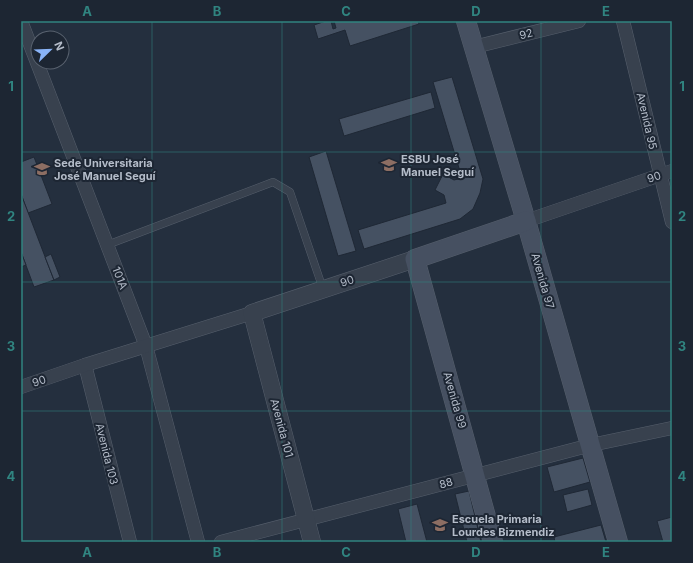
<svg xmlns="http://www.w3.org/2000/svg" width="693" height="563" font-family="Inter,sans-serif">
	<style>
		.building { fill: #455162; stroke: #1f2835 }
		.lines { fill: none; stroke-linecap: round; stroke-linejoin: round }
		.service-casing { stroke: #565f6c; stroke-width: 8 }
		.minor-casing { stroke: #565f6c; stroke-width: 14 }
		.tertiary-casing { stroke: #565f6c; stroke-width: 18 }
		.secondary-casing { stroke: #565f6c; stroke-width: 20 }
		.service { stroke: #38414e; stroke-width: 7 }
		.minor { stroke: #38414e; stroke-width: 13 }
		.tertiary { stroke: #38414e; stroke-width: 17 }
		.secondary { stroke: #465061; stroke-width: 19 }
		.grid { fill: none; stroke: #308480; stroke-width: 1; stroke-opacity: 0.55 }
		.labels { text-anchor: middle; stroke-width: 4; stroke-linejoin: round; paint-order: stroke }
		.street-label { font-size: 11px; fill: #b4bcc9; stroke: #1d2633 }
		.poi-label { font-size: 11px; font-weight: bold; fill: #b4bcc9; stroke: #1d2633; text-anchor: start }
		.neatline { fill: none; stroke: #308480; stroke-width: 1.5 }
		.grid-label { font-size: 13px; text-anchor: middle; font-weight: bold; fill: #308480 }
	</style>
	<rect width="100%" height="100%" fill="#242f3e"/>
	<g class="building">
		<path d="M326,21h5l2,8 3,-1 -2,-7h84l1,3 -69,22 -5,-16 -27,9 -4,-14z"/>
		<path d="M452,77l31,102 -3,14 -7,16 -13,10 -96,30 -6,-19 88,-27 -2,-8 -9,-5 8,-16 11,6 8,-2 -29,-96z"/>
		<path d="M431,92l4,16 -91,28 -5,-17z"/>
		<path d="M326,151l30,100 -18,5 -29,-99z"/>
		<path d="M34,157l18,47 -24,9 -7,-19v-32z"/>
		<path d="M21,194l33,86 -20,7 -13,-35z"/>
		<path d="M21,252l5,13 -5,2z"/>
		<path d="M51,254l9,23 -6,3 -9,-23z"/>
		<path d="M583,458l7,24 -36,10 -7,-25z"/>
		<path d="M588,489l4,16 -25,7 -4,-17z"/>
		<path d="M469,491l12,51h-14l-12,-48z"/>
		<path d="M417,504l10,38h-21l-8,-33z"/>
		<path d="M672,517v25h-9l-6,-21z"/>
		<path d="M601,525l5,17h-51l-1,-5z"/>
	</g>
	<g class="lines">
		<defs>
			<path id="service" d="M107,245l166,-63 17,10 33,97"/>
			<g id="minor">
				<path d="M21,21l125,325 52,196"/>
				<path d="M623,21l49,201"/>
				<path d="M474,47l105,-26"/>
				<path d="M526,221l146,-50"/>
				<path d="M85,365l45,177"/>
				<path d="M21,387l64,-22 167,-52"/>
				<path d="M221,542l370,-97 81,-17"/>
			</g>
			<path id="tertiary" d="M312,542l-60,-229 163,-54"/>
			<g id="secondary">
				<path d="M466,21l60,200 92,321"/>
				<path d="M493,542l-78,-283 111,-38"/>
			</g>
		</defs>
		<use href="#service" class="service-casing"/>
		<use href="#minor" class="minor-casing"/>
		<use href="#tertiary" class="tertiary-casing"/>
		<use href="#secondary" class="secondary-casing"/>
		<use href="#service" class="service"/>
		<use href="#minor" class="minor"/>
		<use href="#tertiary" class="tertiary"/>
		<use href="#secondary" class="secondary"/>
	</g>
	<path class="grid" d="M152,21v521M282,21v521M411,21v521M541,21v521M21,152h651M21,282h651M21,411h651"/>
	<defs>
		<symbol id="school-bare" viewBox="-9 -9 18 18"><path d="M0-5L7-2L0 1L-7-2ZM-4 1L0 2.5L4 1V4Q0 6-4 4Z" fill="#8d6e63" stroke="#1d2633" stroke-width="2.5" paint-order="stroke"/></symbol>
		<symbol id="university-bare" viewBox="-9 -9 18 18"><path d="M0-5L7-2L0 1L-7-2ZM-4 1L0 2.5L4 1V4Q0 6-4 4Z" fill="#8d6e63" stroke="#1d2633" stroke-width="2.5" paint-order="stroke"/></symbol>
	</defs>
	<g fill-rule="evenodd">
		<use href="#school-bare" x="378" y="154" width="22" height="22"/>
		<use href="#university-bare" x="31" y="158" width="22" height="22"/>
		<use href="#school-bare" x="429" y="514" width="22" height="22"/>
	</g>
	<g class="labels">
		<g class="street-label">
			<text transform="translate(526 34) rotate(-14)" y="4">92</text>
			<text transform="translate(647 121) rotate(77)" y="4">Avenida 95</text>
			<text transform="translate(654 177) rotate(-19)" y="4">90</text>
			<text transform="translate(120 278) rotate(69)" y="4">101A</text>
			<text transform="translate(347 281) rotate(-18)" y="4">90</text>
			<text transform="translate(543 281) rotate(74)" y="4">Avenida 97</text>
			<text transform="translate(39 381) rotate(-19)" y="4">90</text>
			<text transform="translate(455 400) rotate(74)" y="4">Avenida 99</text>
			<text transform="translate(282 428) rotate(75)" y="4">Avenida 101</text>
			<text transform="translate(107 454) rotate(76)" y="4">Avenida 103</text>
			<text transform="translate(446 483) rotate(-15)" y="4">88</text>
		</g>
		<g class="poi-label">
			<text x="401" y="163">ESBU José<tspan x="401" dy="13">Manuel Seguí</tspan></text>
			<text x="54" y="167">Sede Universitaria<tspan x="54" dy="13">José Manuel Seguí</tspan></text>
			<text x="452" y="523">Escuela Primaria<tspan x="452" dy="13">Lourdes Bizmendiz</tspan></text>
		</g>
	</g>
	<rect width="693" height="563" fill="none" stroke="#1d2633" stroke-width="44"/>
	<g transform="translate(50 50) rotate(67)"><circle r="19" fill="#1d2633" stroke="#59626f"/>
	<path d="M0-3L7 15L0 10L-7 15Z" fill="#8ab4f8"/>
	<text y="-6" font-size="11" font-weight="bold" text-anchor="middle" fill="#b4bcc9">N</text>
	</g>
	<rect x="22" y="22" width="649" height="519" class="neatline"/>
	<g class="grid-label">
		<text x="87" y="16">A</text>
		<text x="217" y="16">B</text>
		<text x="346" y="16">C</text>
		<text x="476" y="16">D</text>
		<text x="606" y="16">E</text>
		<text x="11" y="91">1</text>
		<text x="682" y="91">1</text>
		<text x="11" y="221">2</text>
		<text x="682" y="221">2</text>
		<text x="11" y="351">3</text>
		<text x="682" y="351">3</text>
		<text x="11" y="481">4</text>
		<text x="682" y="481">4</text>
		<text x="87" y="557">A</text>
		<text x="217" y="557">B</text>
		<text x="346" y="557">C</text>
		<text x="476" y="557">D</text>
		<text x="606" y="557">E</text>
	</g>
</svg>
